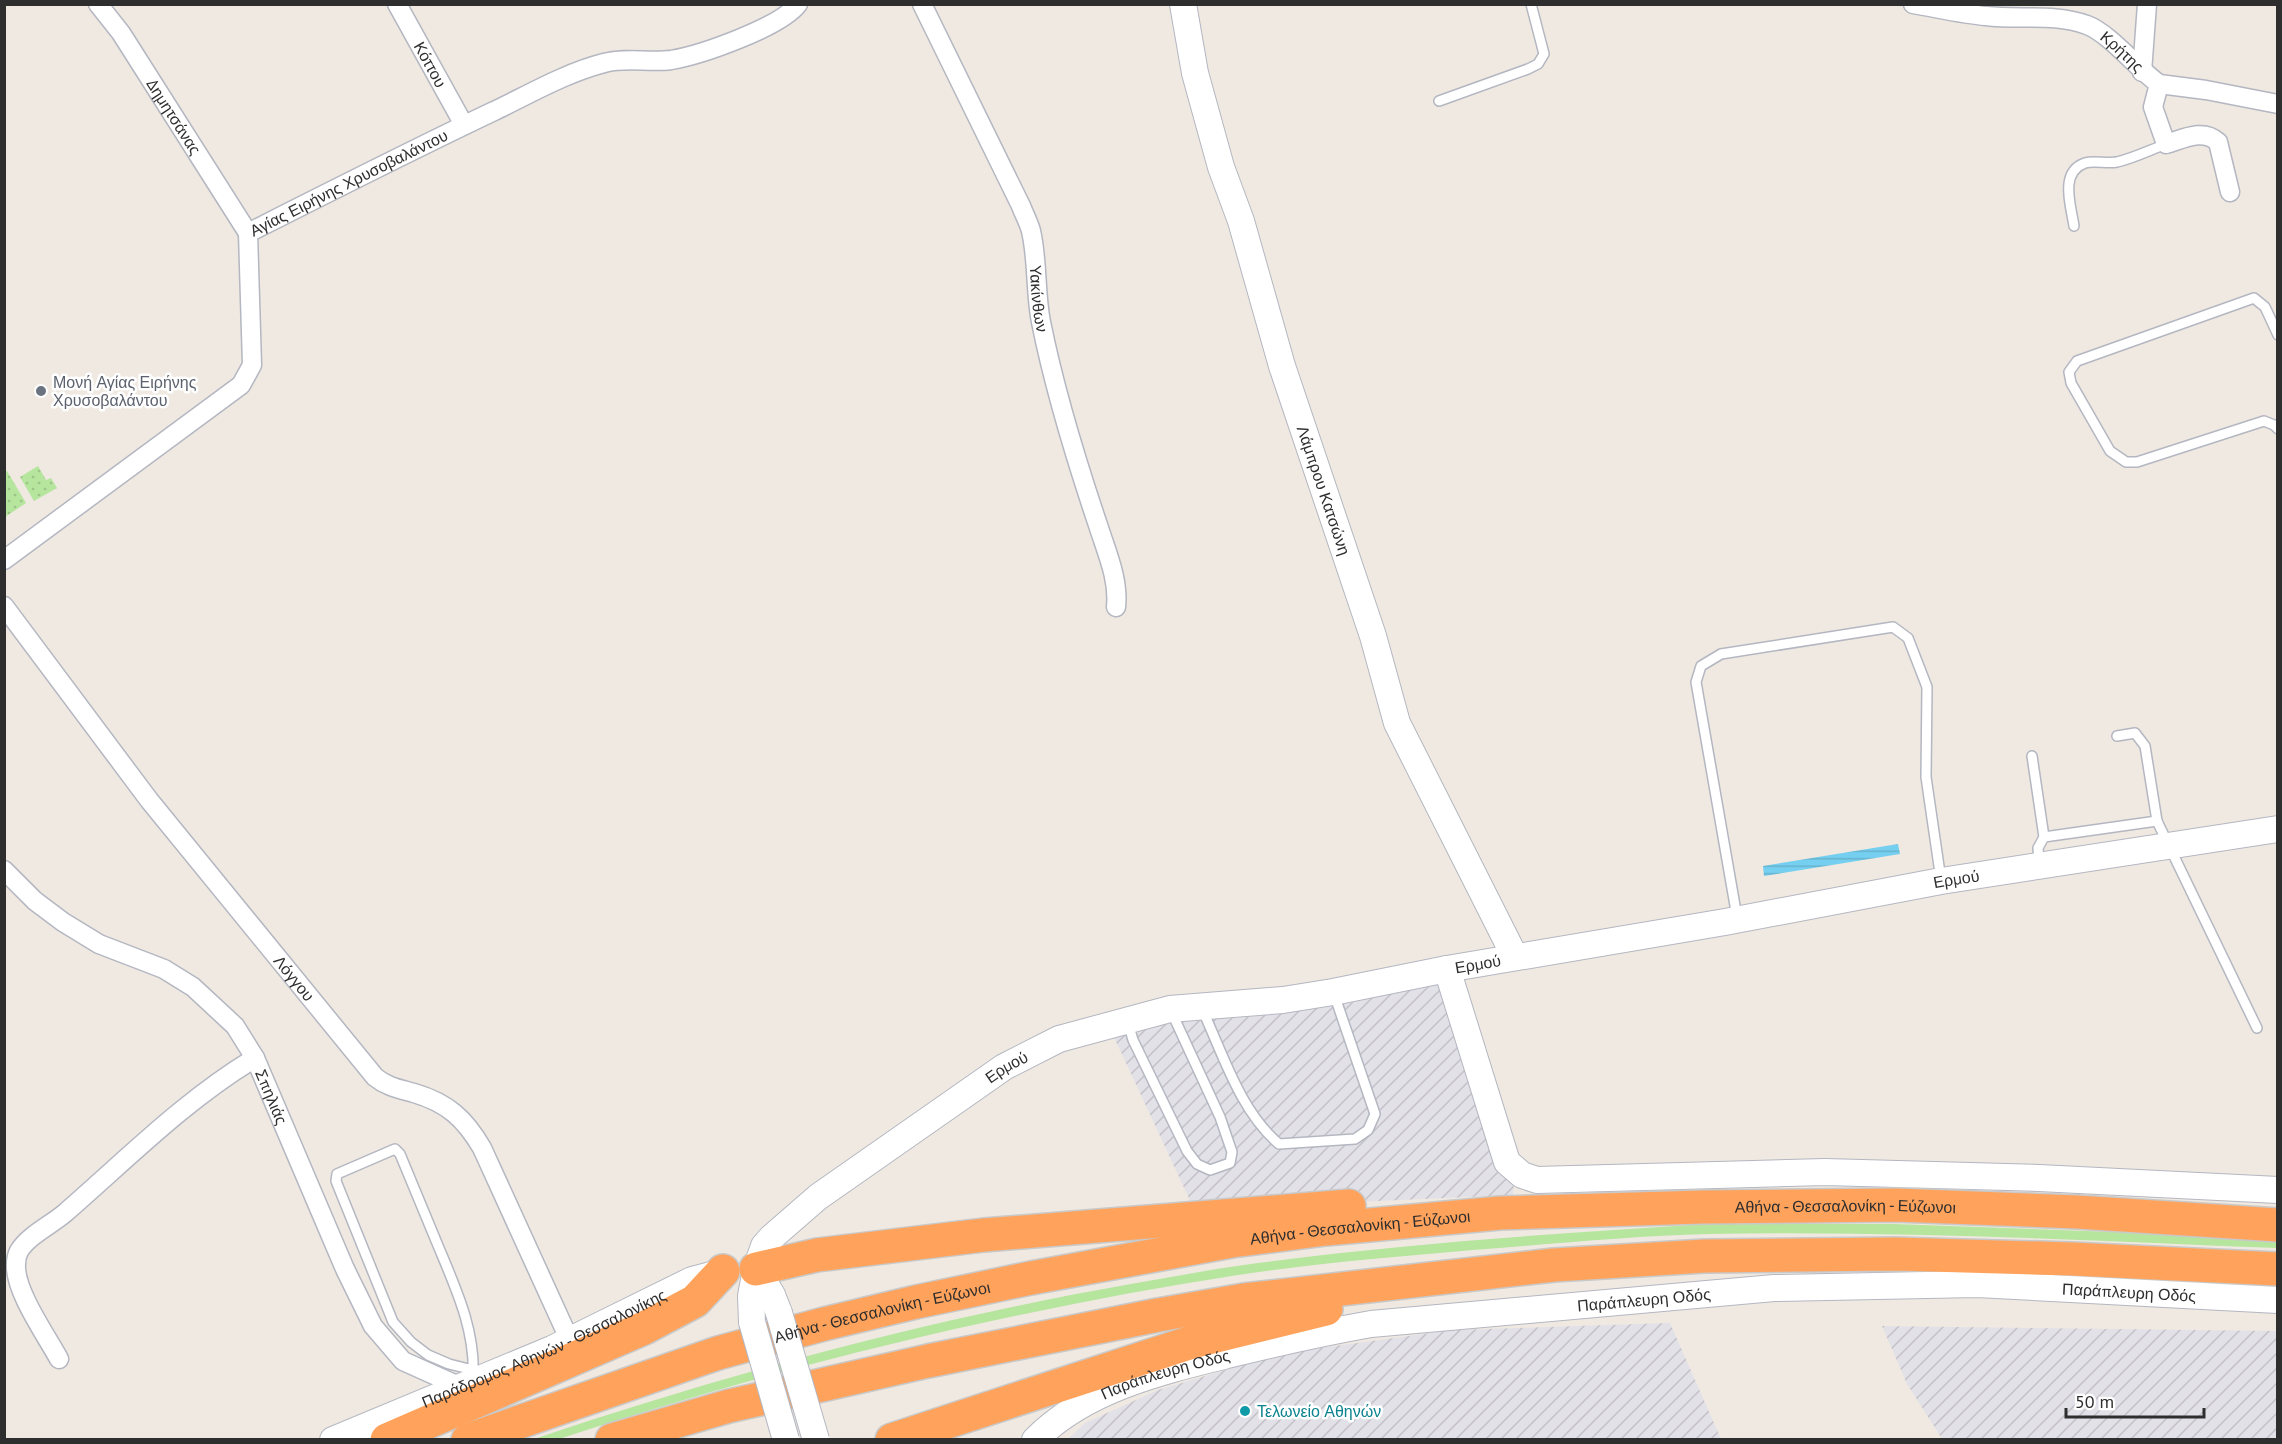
<svg xmlns="http://www.w3.org/2000/svg" width="2282" height="1444" font-family="'PT Sans',sans-serif">
	<style>
		.industrial { fill: url(#industrial-furrows) }
		.grass { fill: #b6e59e }
		.garden { fill: url(#garden-dots) }
		.water { fill: url(#water-rules) }
		.lines { fill: none; stroke-linecap: round; stroke-linejoin: round }
		.lane-casing { stroke: #b4b7c1; stroke-width: 12 }
		.street-casing { stroke: #b4b7c1; stroke-width: 21 }
		.secondary-casing { stroke: #b4b7c1; stroke-width: 28 }
		.highway-casing { stroke: #c9c9c9; stroke-width: 36 }
		.lane { stroke: #fff; stroke-width: 9 }
		.street { stroke: #fff; stroke-width: 18 }
		.secondary { stroke: #fff; stroke-width: 26 }
		.highway { stroke: #ffa35c; stroke-width: 33 }
		.secondary-bridge-casing { stroke: #b4b7c1; stroke-width: 28; stroke-linecap: butt }
		.secondary-bridge { stroke: #fff; stroke-width: 26 }
		.worship-dot { fill: #6b7280; stroke: #fff; stroke-width: 2 }
		.culture-dot { fill: #0f9aa8; stroke: #fff; stroke-width: 2 }
		.labels { text-anchor: middle; stroke-width: 5; stroke-linejoin: round; paint-order: stroke }
		.street-label { font-size: 16px; fill: #2e2e2e; stroke: #fff }
		.worship-label { font-size: 16px; fill: #5b616d; stroke: #fff; text-anchor: start }
		.culture-label { font-size: 16px; fill: #0d838f; stroke: #fff; text-anchor: start }
	</style>
	<defs>
		<pattern id="industrial-furrows" width="10" height="10" patternUnits="userSpaceOnUse" patternTransform="scale(1.5)"><rect width="10" height="10" fill="#e3e1e8"/><path d="M-1 1l2-2M0 10L10 0M9 11l2-2" fill="none" stroke="#c3c1c7"/></pattern>
		<pattern id="garden-dots" width="8" height="8" patternUnits="userSpaceOnUse" patternTransform="scale(1.5)"><rect width="8" height="8" fill="#b6e59e"/><path d="M2 2h.1M6 6h.1" fill="none" stroke="#9dc588" stroke-width="1.8" stroke-linecap="round"/></pattern>
		<pattern id="water-rules" width="6" height="5" patternUnits="userSpaceOnUse" patternTransform="scale(1.5)"><rect width="6" height="5" fill="#75cff0"/><path d="M0 2.5h6" fill="none" stroke="#66b2ce"/></pattern>
	</defs>
	<rect width="100%" height="100%" fill="#efe9e1"/>
	<g class="industrial">
		<path d="M1438,979l76,205 -1,11 -319,14 -82,-176 47,-11 127,-10 70,-10z"/>
		<path d="M1670,1323l51,116 -654,1 18,-17 73,-33 125,-37 170,-23z"/>
		<path d="M1882,1326l395,5v108h-335l-35,-55z"/>
	</g>
	<path class="grass" d="M1705,1224h189l383,14v10c-189,-7 -379,-18 -568,-14 -79,2 -157,10 -236,16 -78,7 -157,13 -235,25 -231,36 -458,91 -679,164l-28,1c196,-66 395,-120 600,-156 35,-6 71,-13 106,-18 155,-22 312,-32 468,-42z"/>
	<g class="garden">
		<path d="M38,466l8,14 5,-2 6,10 -23,13 -14,-24z"/>
		<path d="M7,471l19,32 -21,14 -1,-45z"/>
	</g>
	<path class="water" d="M1898,844l2,10 -136,22 -1,-10z"/>
	<g class="lines">
		<defs>
			<g id="lane">
				<path d="M1439,101l89,-32 10,-5 6,-10 -13,-50"/>
				<path d="M2074,226c-3,-20 -15,-54 11,-63 9,-3 22,1 32,-1 17,-4 33,-12 49,-18"/>
				<path d="M2278,335l-13,-28 -11,-9 -177,63 -8,11 2,11 39,68 16,11h11l127,-41 10,4 4,4"/>
				<path d="M2117,736l18,-3 10,13 12,75"/>
				<path d="M2032,756l12,81"/>
				<path d="M2039,863l-1,-15 6,-11 113,-16 100,207"/>
				<path d="M1737,917l-41,-235 5,-16 20,-12 172,-27 15,11 19,49 -1,90 15,103"/>
				<path d="M1202,1009c21,45 38,102 77,135l76,-5 13,-9 7,-16 -41,-120"/>
				<path d="M1128,1023l5,17 54,111 10,13 13,6 20,-7 2,-11 -12,-35 -49,-106"/>
				<path d="M473,1380c3,-48 -16,-89 -34,-132 -13,-32 -26,-63 -39,-94l-5,-5 -58,25 -1,7 57,141 18,20 17,13 21,9 24,6"/>
			</g>
			<g id="street">
				<path id="s1" d="M98,4l23,29 127,200"/>
				<path id="s2" d="M397,4l67,121"/>
				<path id="s3" d="M922,4l99,202c3,8 8,17 10,25 7,30 4,61 10,91 14,70 35,138 58,206 8,25 20,52 17,79"/>
				<path id="s4" d="M1913,4c24,4 49,10 73,12 33,4 69,-3 101,9 22,8 51,44 72,59l-6,23 13,37c17,-5 37,-16 52,-2l12,50"/>
				<path d="M2142,72l5,-68"/>
				<path d="M2159,84l47,6 72,14"/>
				<path id="s5" d="M4,560l237,-175 11,-20 -4,-132c81,-41 162,-82 244,-121 36,-17 73,-39 112,-49 23,-6 44,0 67,-3 30,-5 110,-33 127,-56"/>
				<path id="s6" d="M4,606l145,194 226,277c12,10 25,12 39,16 34,10 51,26 68,55l88,193"/>
				<path id="s7" d="M4,870l31,31 28,21 36,22 65,25 29,18 42,39 20,32 90,211 28,57 30,35 58,26"/>
				<path d="M59,1359c-13,-24 -45,-69 -43,-95 0,-3 1,-9 3,-13 10,-16 32,-26 46,-38 61,-53 120,-113 190,-155"/>
			</g>
			<g id="secondary">
				<path id="s8" d="M1183,4l12,69 26,94 20,54 41,145 91,270 24,87 118,234"/>
				<path d="M1447,969l60,193 15,13 15,5 288,-8 214,6 239,12"/>
				<path d="M756,1269l16,26 7,18"/>
				<path id="s9" d="M752,1322l-1,-26 5,-27 8,-23 8,-9 46,-40 186,-130 55,-28 111,-30 113,-9 50,-8 114,-23 278,-47 216,-41 337,-52"/>
				<path id="s10" d="M333,1440l219,-91 140,-69 34,-9"/>
				<path id="s11" d="M1035,1440c52,-53 132,-70 201,-87 45,-11 90,-21 135,-29l403,-36 203,-4 301,16"/>
			</g>
			<g id="highway">
				<path d="M756,1269l61,-14 167,-20 365,-29"/>
				<path d="M387,1440l257,-112 51,-27 28,-30"/>
				<path id="s12" d="M468,1440l250,-87 106,-29 92,-22 115,-24 201,-37 94,-12 174,-16 203,-6 193,-2 181,7 201,13"/>
				<path d="M612,1440l117,-34 199,-45 230,-46 86,-15 310,-35 151,-9 190,-2 177,5 206,10"/>
				<path d="M892,1440l300,-98 134,-33"/>
			</g>
		</defs>
		<use href="#lane" class="lane-casing"/>
		<use href="#street" class="street-casing"/>
		<use href="#secondary" class="secondary-casing"/>
		<use href="#highway" class="highway-casing"/>
		<use href="#lane" class="lane"/>
		<use href="#street" class="street"/>
		<use href="#secondary" class="secondary"/>
		<use href="#highway" class="highway"/>
		<defs>
			<g id="secondary-bridge">
				<path d="M779,1313l37,127"/>
				<path d="M752,1322l34,118"/>
			</g>
		</defs>
		<use href="#secondary-bridge" class="secondary-bridge-casing"/>
		<use href="#secondary-bridge" class="secondary-bridge"/>
	</g>
	<circle class="worship-dot" cx="41" cy="391" r="6"/>
	<circle class="culture-dot" cx="1245" cy="1411" r="6"/>
	<g class="labels">
		<g class="street-label">
			<text dy="6" stroke="none"><textPath href="#s4" startOffset="220">Κρήτης</textPath></text>
			<text dy="6" stroke="none"><textPath href="#s2" startOffset="69">Κόττου</textPath></text>
			<text dy="6" stroke="none"><textPath href="#s1" startOffset="136">Δημητσάνας</textPath></text>
			<text dy="6" stroke="none"><textPath href="#s5" startOffset="562">Αγίας Ειρήνης Χρυσοβαλάντου</textPath></text>
			<text dy="6" stroke="none"><textPath href="#s3" startOffset="320">Υακίνθων</textPath></text>
			<text dy="6" stroke="none"><textPath href="#s8" startOffset="507">Λάμπρου Κατσώνη</textPath></text>
			<text dy="6" stroke="none"><textPath href="#s9" startOffset="1352">Ερμού</textPath></text>
			<text dy="6" stroke="none"><textPath href="#s9" startOffset="866">Ερμού</textPath></text>
			<text dy="6" stroke="none"><textPath href="#s6" startOffset="472">Λόγγου</textPath></text>
			<text dy="6" stroke="none"><textPath href="#s9" startOffset="380">Ερμού</textPath></text>
			<text dy="6" stroke="none"><textPath href="#s7" startOffset="362">Σπηλιάς</textPath></text>
			<text dy="6" stroke="none"><textPath href="#s12" startOffset="1406">Αθήνα - Θεσσαλονίκη - Εύζωνοι</textPath></text>
			<text dy="6" stroke="none"><textPath href="#s12" startOffset="920">Αθήνα - Θεσσαλονίκη - Εύζωνοι</textPath></text>
			<text dy="6" stroke="none"><textPath href="#s11" startOffset="1120">Παράπλευρη Οδός</textPath></text>
			<text dy="6" stroke="none"><textPath href="#s11" startOffset="634">Παράπλευρη Οδός</textPath></text>
			<text dy="6" stroke="none"><textPath href="#s12" startOffset="434">Αθήνα - Θεσσαλονίκη - Εύζωνοι</textPath></text>
			<text dy="6" stroke="none"><textPath href="#s10" startOffset="230">Παράδρομος Αθηνών - Θεσσαλονίκης</textPath></text>
			<text dy="6" stroke="none"><textPath href="#s11" startOffset="148">Παράπλευρη Οδός</textPath></text>
		</g>
		<g class="worship-label">
			<text x="53" y="388">Μονή Αγίας Ειρήνης<tspan x="53" dy="18">Χρυσοβαλάντου</tspan></text>
		</g>
		<g class="culture-label">
			<text x="1257" y="1417">Τελωνείο Αθηνών</text>
		</g>
	</g>
	<rect width="2282" height="1444" fill="none" stroke="#2e2e2e" stroke-width="12"/>
	<path d="M2066 1408v9h138v-9" fill="none" stroke="#2e2e2e" stroke-width="3"/>
	<text x="2075" y="1408" font-size="18" fill="#2e2e2e" stroke="#ffffff" stroke-width="4.5" paint-order="stroke">50 m</text>
</svg>
